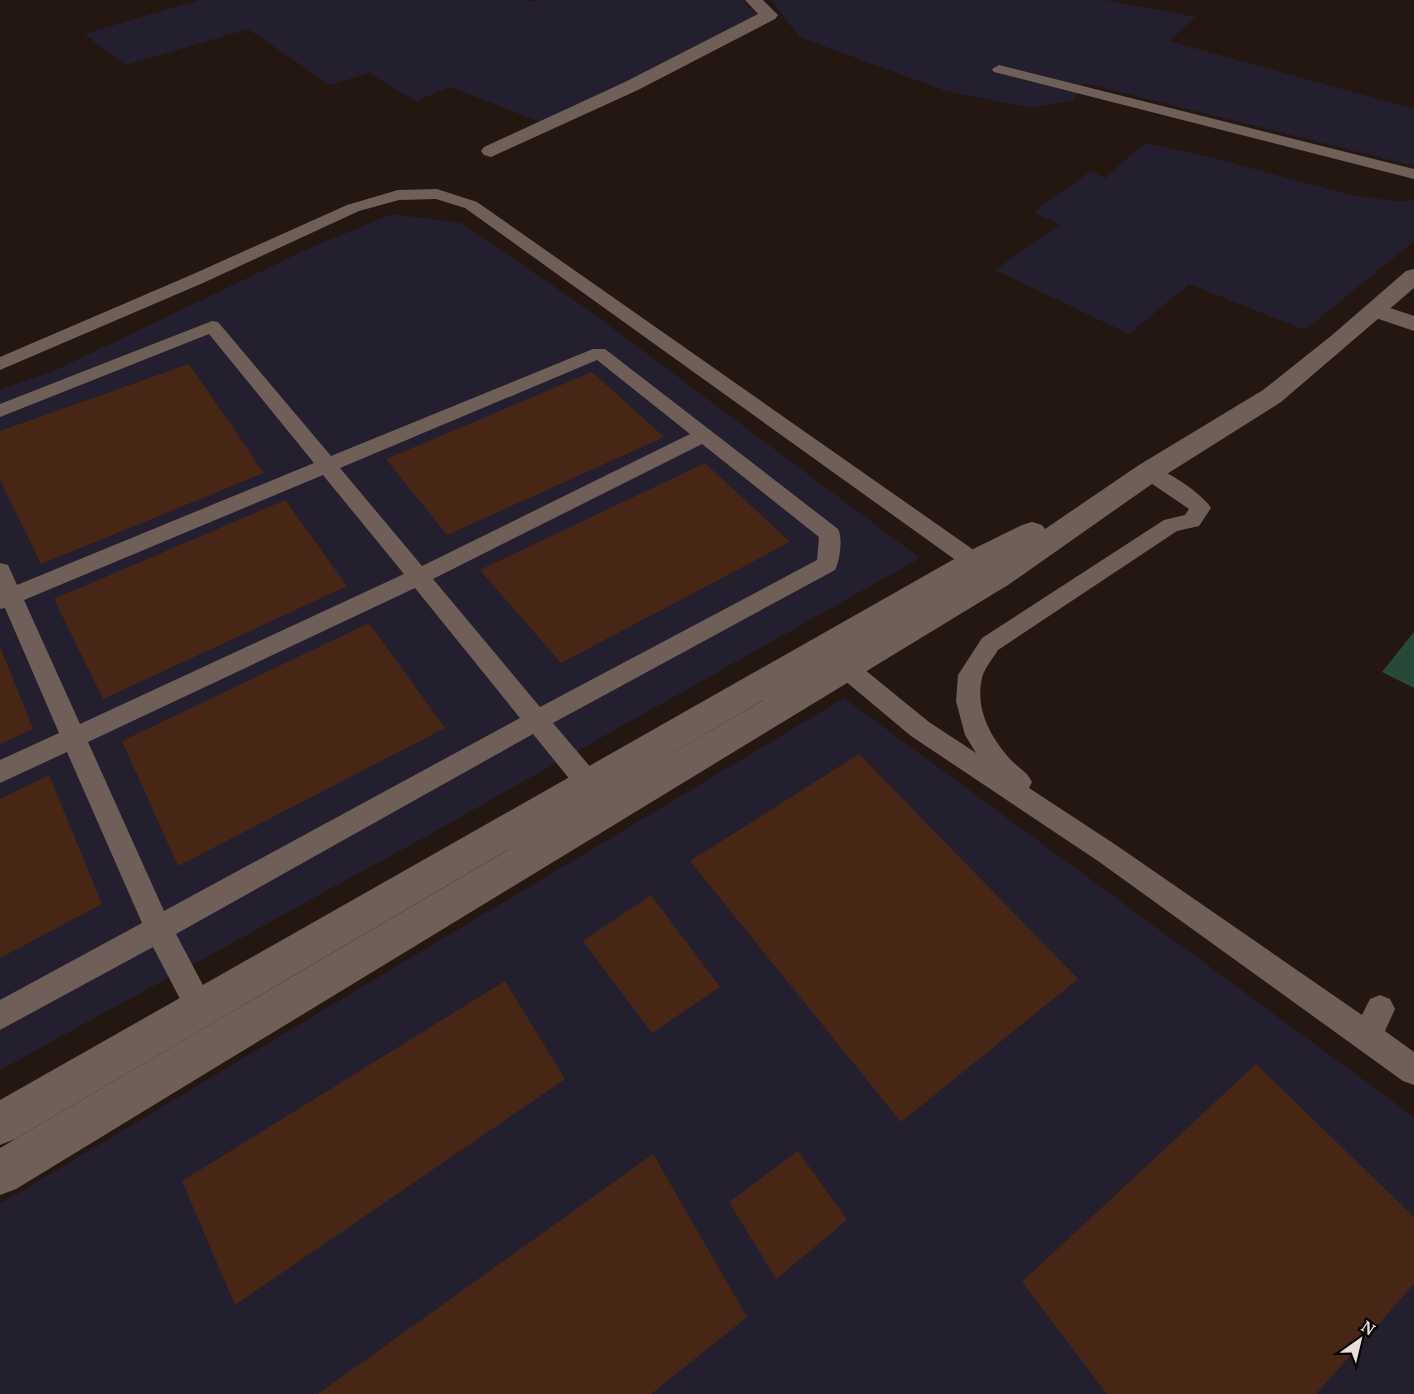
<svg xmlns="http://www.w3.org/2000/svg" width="1414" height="1394" font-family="'PT Serif',serif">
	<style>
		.industrial { fill: #241f2e }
		.green { fill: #274a38 }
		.building { fill: #482615 }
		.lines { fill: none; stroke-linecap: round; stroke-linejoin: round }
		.lane { fill: #6f5f58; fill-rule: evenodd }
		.street { fill: #6f5f58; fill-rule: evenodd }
		.secondary { fill: #6f5f58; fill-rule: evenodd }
	</style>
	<rect width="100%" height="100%" fill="#241711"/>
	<g class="industrial">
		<path d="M199,0h327l7,2 7,-2h202l15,15 -54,33 -163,74 -89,-35 -35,14 -47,-28 -39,12 -82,-56 -122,36 -42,-31z"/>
		<path d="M772,0h333l91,17 -27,24 245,68v57l-330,-83 -11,17 -41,8 -86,-17 -147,-54z"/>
		<path d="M1145,143l65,14 137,37 51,8 16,-2v41l-109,89 -116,-46 -60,50 -134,-64 65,-45 -26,-13 57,-41 14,7z"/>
		<path d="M392,214l69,9 129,88 330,247 -495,279 -425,233v-680l58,-21 254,-122z"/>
		<path d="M844,698l570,419v277h-1414v-190z"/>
	</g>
	<path class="green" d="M1414,632v56l-32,-16z"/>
	<g class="building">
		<path d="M189,364l75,109 -223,91 -41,-84v-49z"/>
		<path d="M592,372l72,65 -217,98 -61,-76z"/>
		<path d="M705,463l85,79 -229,121 -81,-93z"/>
		<path d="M285,500l62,86 -244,113 -49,-100z"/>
		<path d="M369,623l76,105 -267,138 -56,-125z"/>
		<path d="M0,647l33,82 -33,15z"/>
		<path d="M859,754l219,225 -177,143 -211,-261z"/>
		<path d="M49,775l53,129 -102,54v-159z"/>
		<path d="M651,895l69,92 -68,46 -69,-92z"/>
		<path d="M505,981l60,98 -330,226 -53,-124z"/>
		<path d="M1256,1064l158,153v67l-98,110h-209l-85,-112z"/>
		<path d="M798,1151l49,69 -71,59 -47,-77z"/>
		<path d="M653,1154l94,163 -96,77h-333z"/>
	</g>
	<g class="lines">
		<g class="lane">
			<path d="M999,65l415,104v10l-420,-107 -2,-3z"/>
			<path d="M437,189l40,13 521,365 3,6 -3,6 -8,2 -8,-2 -517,-371 -29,-9 -37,1 -40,11 -156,72 -203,87v-13l191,-82 156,-70 51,-15z"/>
			<path d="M212,321l6,1 113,134 262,-107h12l233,180c5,9 2,31 -3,41l-282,153 45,53 4,8 -4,8 -9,3 -9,-3 -47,-58 -357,200 39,74 -5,10 -10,4 -10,-4 -37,-71 -153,83v-30l142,-77 -75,-171 -67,31v-23l59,-27 -54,-125 -5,1v-46l8,2 9,20 297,-122 -105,-129 -209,83v-13zM597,360l93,74 -268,132 -82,-98zM702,444l117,93 -2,23 -277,147 -107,-128zM323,475l81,99 -324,150 -56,-124zM415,588l105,130 -356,193 -76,-169z"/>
			<path d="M1149,465c17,5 53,28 62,43l-12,18 -22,5 -179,119c-5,8 -14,19 -16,28 -7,31 8,58 28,81 7,8 17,12 22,23l-3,6 87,57 246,170 8,-16 10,-4 10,4 5,10 -10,22 29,21v33l-11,-4 -305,-220 -187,-125 -73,-61 -4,-7 4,-7 8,-2 8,2 75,61 47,31 -11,-18 -9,-34 2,-26 24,-37 182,-118 21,-5 4,-6 -47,-32 -3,-5 3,-5z"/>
		</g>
		<g class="street">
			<path d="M745,0h18l15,15 -3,4 -137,71 -147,67 -7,-2 -3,-4 3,-4 141,-65 133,-68z"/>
			<path d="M1375,303l39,13v15l-47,-16 -4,-5 4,-5z"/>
		</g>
		<path class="secondary" d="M1414,269v19l-133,114 -122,77 -151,106 -992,604 -16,6v-47l990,-581 -975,572 -15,6v-45l963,-546 59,-29 10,-3 10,3 3,4 94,-64 124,-75 68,-54 75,-65z"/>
	</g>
	<g transform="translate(1360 1340) rotate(34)" stroke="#090503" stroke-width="4.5" paint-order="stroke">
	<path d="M0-4.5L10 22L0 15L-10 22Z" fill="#e8dfdb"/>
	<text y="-9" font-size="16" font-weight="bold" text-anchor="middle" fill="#e8dfdb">N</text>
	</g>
</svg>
